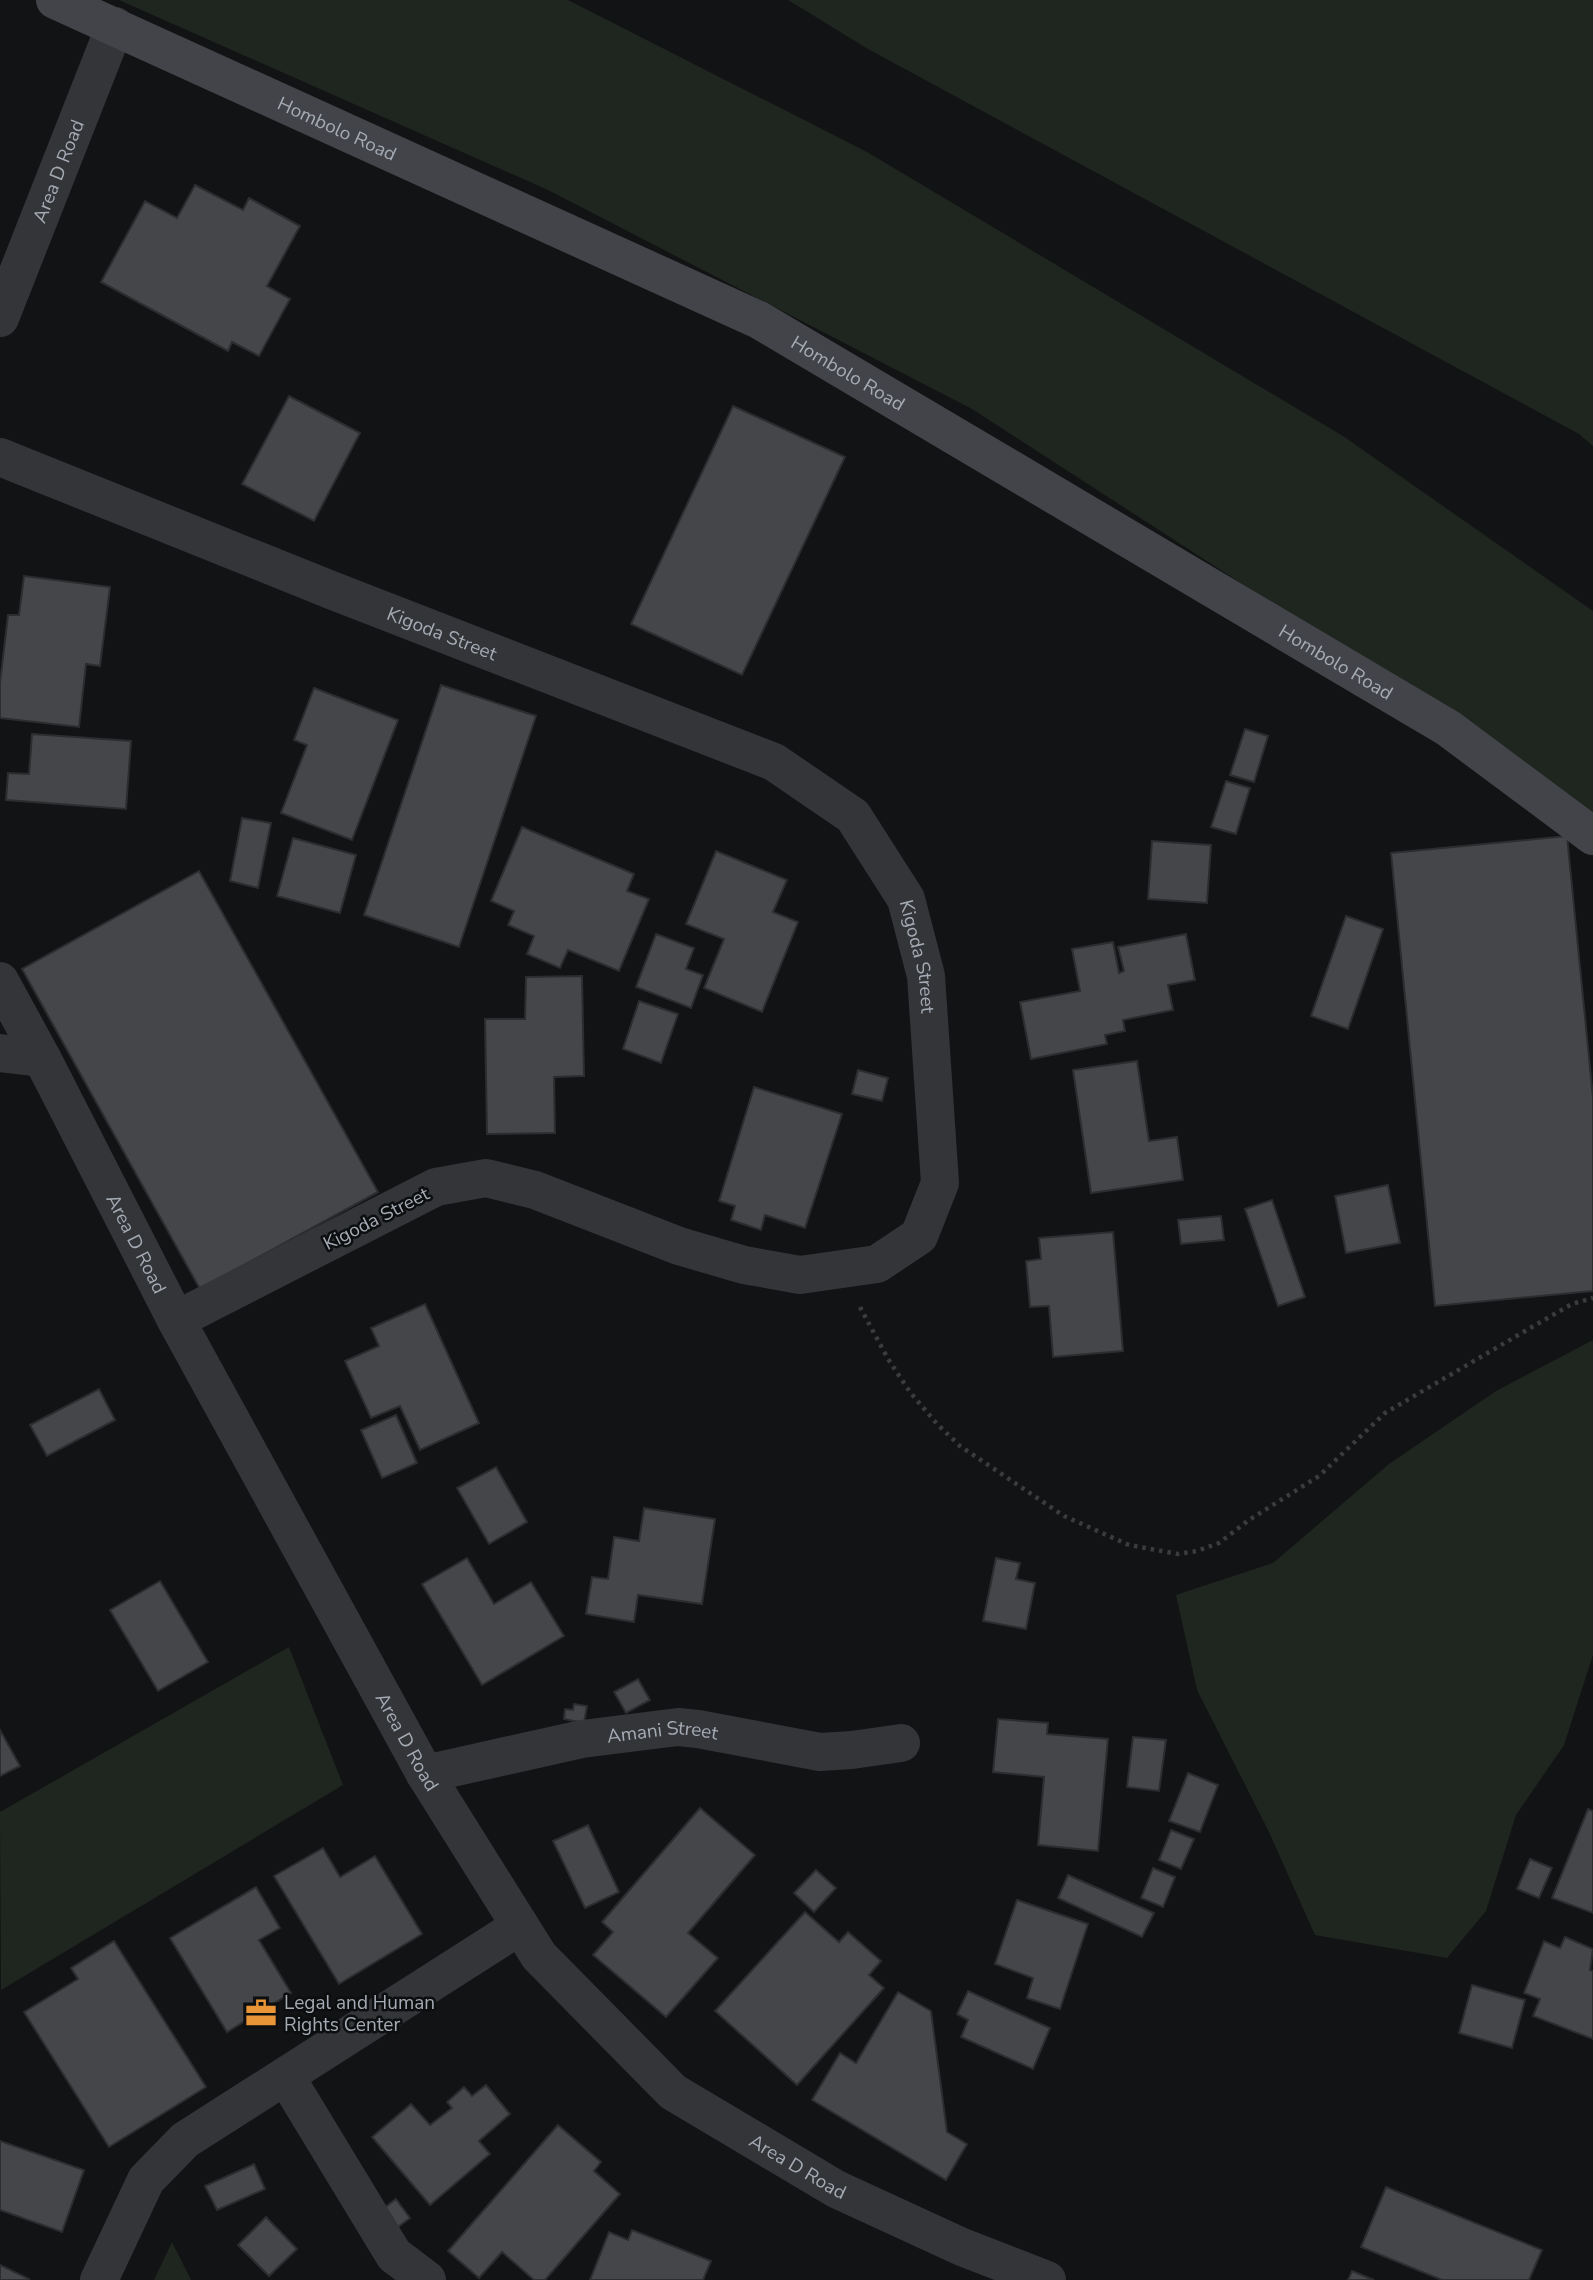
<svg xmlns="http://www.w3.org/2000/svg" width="1593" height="2280" font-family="'Nunito Sans',sans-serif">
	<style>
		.green { fill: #1f261f }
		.building { fill: #44464a; stroke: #2d2d30; stroke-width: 2 }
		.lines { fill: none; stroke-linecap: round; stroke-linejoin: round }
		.path { stroke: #3a3c40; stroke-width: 4.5; stroke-dasharray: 3.5 5; stroke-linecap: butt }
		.street { stroke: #343539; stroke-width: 38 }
		.secondary { stroke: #424449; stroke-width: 38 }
		.labels { text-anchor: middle; stroke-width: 5; stroke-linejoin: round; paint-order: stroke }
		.street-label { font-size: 19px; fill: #a5abb4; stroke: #0d0e0f }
		.poi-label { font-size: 19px; fill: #a5abb4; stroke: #0d0e0f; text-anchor: start }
	</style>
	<rect width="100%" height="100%" fill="#121314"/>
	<g class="green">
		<path d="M119,0h449l299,152 476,284 250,175v213l-292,-202 -329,-213 -424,-219z"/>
		<path d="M788,0h805v446l-14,-12 -711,-385z"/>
		<path d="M1593,1340v315l-29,90 -48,70 -30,96 -39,47 -132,-23 -47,-105 -71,-140 -21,-95 97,-32 116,-99 107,-73z"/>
		<path d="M289,1647l54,138 -342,205 -1,-178z"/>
		<path d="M172,2242l19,38h-37z"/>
	</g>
	<g class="building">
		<path d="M195,185l48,25 6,-12 51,28 -33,60 23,13 -31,57 -27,-14 -4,9 -127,-69 44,-81 32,17z"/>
		<path d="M289,396l71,37 -46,88 -72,-37z"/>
		<path d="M733,406l112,51 -103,218 -111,-51z"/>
		<path d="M24,576l86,11 -10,79 -14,-2 -7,63 -79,-9v-35l8,-68h11z"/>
		<path d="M441,685l95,31 -77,231 -95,-32z"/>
		<path d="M314,688l84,32 -46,120 -71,-27 26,-68 -13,-5z"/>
		<path d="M1245,729l23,7 -14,46 -24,-7z"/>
		<path d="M32,734l99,7 -5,68 -120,-9 2,-27 21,1z"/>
		<path d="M1226,781l24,7 -14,46 -25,-7z"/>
		<path d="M242,818l29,5 -13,65 -28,-7z"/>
		<path d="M522,827l112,47 -7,17 22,8 -30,72 -51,-21 -8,18 -33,-14 7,-18 -26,-11 6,-14 -23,-10z"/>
		<path d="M1567,836l26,262v193l-158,15 -44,-453z"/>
		<path d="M293,838l63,17 -16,58 -63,-17z"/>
		<path d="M1152,841l59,4 -4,58 -59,-4z"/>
		<path d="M716,851l71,29 -14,32 25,10 -36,90 -58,-24 20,-49 -38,-15z"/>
		<path d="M199,871l179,321 -178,97 -178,-320z"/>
		<path d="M1346,916l37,13 -35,100 -37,-13z"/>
		<path d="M656,934l38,14 -8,21 17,6 -12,33 -55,-21z"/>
		<path d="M1186,934l9,46 -27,5 5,25 -50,10 2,11 -20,4 2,9 -76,15 -11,-57 60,-11 -8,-42 41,-7 6,31 5,-2 -6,-24z"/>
		<path d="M582,976l2,100 -30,1 1,56 -68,1 -2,-115h40l1,-42z"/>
		<path d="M639,1001l39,13 -17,49 -38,-14z"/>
		<path d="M1137,1061l12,80 28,-4 6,43 -92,13 -18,-123z"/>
		<path d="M858,1070l30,8 -6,23 -30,-7z"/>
		<path d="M754,1087l88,27 -37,114 -40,-13 -4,15 -30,-10 4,-14 -16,-5z"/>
		<path d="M1388,1185l12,58 -54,10 -11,-57z"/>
		<path d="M1272,1200l33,97 -27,9 -33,-97z"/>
		<path d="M1221,1216l3,24 -43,4 -3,-24z"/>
		<path d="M1113,1232l10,119 -70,6 -4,-51 -19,1 -4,-46 15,-2 -2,-21z"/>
		<path d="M425,1304l54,119 -59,27 -20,-44 -29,12 -26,-57 34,-15 -8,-18z"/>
		<path d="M99,1389l16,31 -68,36 -17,-31z"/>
		<path d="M396,1415l21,48 -35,15 -21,-48z"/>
		<path d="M496,1467l31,55 -38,22 -32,-56z"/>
		<path d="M644,1508l71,11 -13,85 -64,-9 -4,27 -48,-8 6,-37 16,2 6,-42 25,4z"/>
		<path d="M467,1558l27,46 37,-22 33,54 -82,49 -60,-101z"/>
		<path d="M996,1558l24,5 -4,16 19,4 -9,46 -43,-8z"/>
		<path d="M160,1581l48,81 -50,29 -48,-81z"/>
		<path d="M638,1679l12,21 -24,13 -12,-21z"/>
		<path d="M574,1704l13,2 -3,17 -20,-4 1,-10 8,1z"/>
		<path d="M998,1719l50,4 -1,11 61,5 -10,112 -60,-6 6,-68 -51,-5z"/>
		<path d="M0,1730l20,36 -20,10z"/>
		<path d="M1133,1737l33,3 -7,51 -32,-4z"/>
		<path d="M1188,1773l30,12 -18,47 -31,-11z"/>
		<path d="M700,1808l55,47 -67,78 30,25 -52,59 -73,-62 20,-23 -11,-10z"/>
		<path d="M1588,1809l5,2v102l-41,-15z"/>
		<path d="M588,1825l31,67 -34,16 -32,-67z"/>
		<path d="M1171,1830l23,9 -13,30 -22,-9z"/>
		<path d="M323,1848l17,29 35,-21 47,78 -83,50 -65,-108z"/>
		<path d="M1530,1859l22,9 -13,30 -22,-9z"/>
		<path d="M1153,1868l22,9 -12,30 -22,-9z"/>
		<path d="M816,1870l20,18 -22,24 -20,-19z"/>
		<path d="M1068,1875l86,38 -12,24 -84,-39z"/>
		<path d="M256,1887l24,41 -21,12 32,53 -64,39 -57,-94z"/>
		<path d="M1017,1900l71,24 -28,85 -33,-11 6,-20 -38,-14z"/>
		<path d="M805,1912l34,30 9,-10 33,29 -12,14 15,13 -87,97 -82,-74z"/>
		<path d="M1565,1937l28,12 -3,21 3,1v68l-60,-23 7,-17 -16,-6 20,-52 16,7z"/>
		<path d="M114,1941l92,146 -97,60 -85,-135 54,-33 -7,-11z"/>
		<path d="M1472,1985l53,15 -13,48 -53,-15z"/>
		<path d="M968,1991l82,37 -17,41 -72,-32 7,-17 -11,-6z"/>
		<path d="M898,1992l33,19 16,121 20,12 -21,36 -134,-80 28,-47 16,10z"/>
		<path d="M486,2085l24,29 -31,27 11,13 -60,51 -58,-68 39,-33 19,21 22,-17 -5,-6 17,-15 8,9z"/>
		<path d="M558,2125l43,37 -7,9 26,23 -75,86h-11l-32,-28 -23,26 -31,-27z"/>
		<path d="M0,2141l84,29 -22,62 -62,-22z"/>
		<path d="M254,2164l11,25 -48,21 -12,-24z"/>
		<path d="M1386,2187l156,63 -13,30h-87l-81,-33z"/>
		<path d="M396,2199l14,19 -12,9 -14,-19z"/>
		<path d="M266,2217l31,32 -28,27 -31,-31z"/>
		<path d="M632,2230l79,31 -8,19h-113l19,-48 19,8z"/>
		<path d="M0,2265l29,14 -1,1h-28z"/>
		<path d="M1352,2271l22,9h-26z"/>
	</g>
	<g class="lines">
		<path class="path" d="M860,1307l28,52 22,33 27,32 23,22 104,70 65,29 49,9 19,-3 22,-8 30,-23 70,-44 66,-63 147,-86 40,-23 21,-6"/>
		<g class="street">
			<path id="s1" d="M0,318l115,-292"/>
			<path id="s2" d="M0,457l331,133 443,172 79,54 53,83 20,77 14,207 -21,53 -42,28 -77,11 -56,-10 -65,-19 -144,-56 -49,-12 -50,9 -260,133"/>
			<path id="s3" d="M0,981l42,77 134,262 249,454 114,182 134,136 163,97 126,58 85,33"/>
			<path d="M0,1053l42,5"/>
			<path id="s4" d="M425,1774l157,-35 96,-12 20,2 122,23 32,-2 49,-7"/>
			<path d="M286,2077l108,178 33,25"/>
			<path d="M99,2280l47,-100 39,-40 335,-214"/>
		</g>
		<path class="secondary" id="s5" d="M55,0l704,320 689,408 145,108"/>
	</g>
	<defs>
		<symbol id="office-bare" viewBox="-9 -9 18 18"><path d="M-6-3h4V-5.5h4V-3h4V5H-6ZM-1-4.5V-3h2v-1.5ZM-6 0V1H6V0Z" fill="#e89537" stroke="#0d0e0f" stroke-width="2.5" paint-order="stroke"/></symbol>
	</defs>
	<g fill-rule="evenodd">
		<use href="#office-bare" x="239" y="1991" width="44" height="44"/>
	</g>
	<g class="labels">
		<g class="street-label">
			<text dy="7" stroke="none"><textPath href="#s5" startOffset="310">Hombolo Road</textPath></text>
			<text dy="7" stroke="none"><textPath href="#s1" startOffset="158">Area D Road</textPath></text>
			<text dy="7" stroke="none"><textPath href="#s5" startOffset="877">Hombolo Road</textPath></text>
			<text dy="7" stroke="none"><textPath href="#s2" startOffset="476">Kigoda Street</textPath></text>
			<text dy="7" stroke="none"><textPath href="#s5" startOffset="1444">Hombolo Road</textPath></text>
			<text dy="7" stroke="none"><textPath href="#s2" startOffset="1085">Kigoda Street</textPath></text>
			<text transform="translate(376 1218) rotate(-27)" y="7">Kigoda Street</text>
			<text dy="7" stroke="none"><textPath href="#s3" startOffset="296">Area D Road</textPath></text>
			<text dy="7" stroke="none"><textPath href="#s4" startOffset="242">Amani Street</textPath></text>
			<text dy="7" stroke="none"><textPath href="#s3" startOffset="863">Area D Road</textPath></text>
			<text dy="7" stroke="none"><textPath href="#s3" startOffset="1451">Area D Road</textPath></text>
		</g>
		<g class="poi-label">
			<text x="284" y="2009">Legal and Human<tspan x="284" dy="22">Rights Center</tspan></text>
		</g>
	</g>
</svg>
